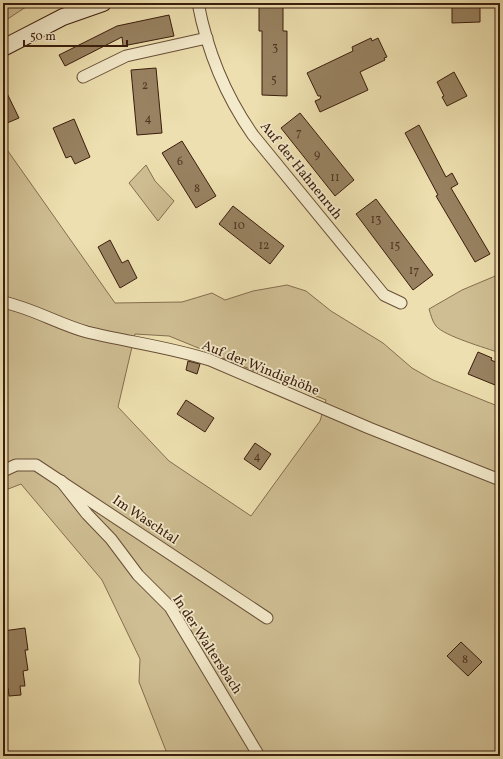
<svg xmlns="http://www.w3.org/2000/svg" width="503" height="759" font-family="Vollkorn,serif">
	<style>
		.green { fill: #cfbe93; stroke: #856e50; fill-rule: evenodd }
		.building { fill: #988261; stroke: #3b1d0d }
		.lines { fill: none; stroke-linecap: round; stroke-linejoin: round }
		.street-casing { stroke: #684e36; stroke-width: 13 }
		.secondary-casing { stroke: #3b1d0d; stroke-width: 18 }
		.street { stroke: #f3eacb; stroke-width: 11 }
		.secondary { stroke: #f3eacb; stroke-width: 16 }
		.labels { text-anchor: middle; stroke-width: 3.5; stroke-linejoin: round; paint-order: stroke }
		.number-label { font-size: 12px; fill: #523622 }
		.street-label { font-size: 14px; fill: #3b1d0d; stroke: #f3eacb }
	</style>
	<rect width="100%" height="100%" fill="#eddfaf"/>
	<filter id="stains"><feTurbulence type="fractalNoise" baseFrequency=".005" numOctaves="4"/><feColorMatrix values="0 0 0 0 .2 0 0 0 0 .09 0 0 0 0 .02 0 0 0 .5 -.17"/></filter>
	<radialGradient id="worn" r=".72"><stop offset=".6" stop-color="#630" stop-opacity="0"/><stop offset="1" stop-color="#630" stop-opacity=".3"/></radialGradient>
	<g class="green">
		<path d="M3,3h29l-29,19z"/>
		<path d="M3,144l112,159 67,-1 30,-9 13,7 28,-9 34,-6 19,6 25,20 52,32 29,25 21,12 67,27v349h-332l-29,-74 1,-23 -38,-79 -81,-96 -18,7zM135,334l34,2 157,64 -6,21 -69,95 -82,-55 -51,-54z"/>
		<path d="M146,165l9,16 19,20 -16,20 -29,-38z"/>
		<path d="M500,274v79c-14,-5 -56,-17 -64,-27 -4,-5 -5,-11 -7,-17l33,-19z"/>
	</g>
	<g class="building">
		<path d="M259,3h24v28h4v65l-25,-1v-64h-3z"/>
		<path d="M452,5h28v17l-28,1z"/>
		<path d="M169,15l5,21 -51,10 -1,-9 -57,29 -6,-11 58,-29z"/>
		<path d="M371,38l1,3 6,-3 9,19 -3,1 1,2 -25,12 8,18 -48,22 -5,-11 5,-2 1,-3h-3l-11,-23 46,-22 -1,-4z"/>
		<path d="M156,68l6,65 -25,2 -6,-65z"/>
		<path d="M454,72l13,24 -20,10 -5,-9 2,-1 -7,-14z"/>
		<path d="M3,85l16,33 -12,5 -4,-9z"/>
		<path d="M300,113l54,67 -19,16 -54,-68z"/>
		<path d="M74,119l16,38 -15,7 -4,-8 -5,2 -13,-30z"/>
		<path d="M419,125l27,52 6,-4 6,11 -7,4 39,66 -15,8 -39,-66 2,-1 -33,-62z"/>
		<path d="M182,141l34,55 -20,12 -34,-55z"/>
		<path d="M376,199l57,76 -20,15 -57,-76z"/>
		<path d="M233,206l51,40 -14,18 -51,-40z"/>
		<path d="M110,240l12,23 6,-3 9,18 -17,10 -22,-41z"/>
		<path d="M478,352l14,6 -1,2 9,4v23l-32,-13z"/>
		<path d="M188,361l12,3 -3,10 -11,-4z"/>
		<path d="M186,400l28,18 -9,14 -28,-18z"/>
		<path d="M255,443l16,11 -11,16 -16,-11z"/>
		<path d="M25,628l3,22h-3l3,20 -5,1 2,15h-5l1,9 -12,1 -1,-8h-3l-2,-16v-41z"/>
		<path d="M461,642l21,20 -14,14 -21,-20z"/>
	</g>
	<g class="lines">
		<defs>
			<g id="street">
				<path d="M198,3c9,47 27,92 55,132l131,160 17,8"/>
				<path d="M83,77l43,-21 81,-18"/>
				<path d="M3,302c29,6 55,22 84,30 41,10 83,15 123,28l159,68 131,52"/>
				<path d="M3,471l13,-6h20l231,153"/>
				<path d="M61,481l26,33 24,25 27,36 32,32 89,149"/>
			</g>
			<path id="secondary" d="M3,48l60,-31 40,-14"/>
		</defs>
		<use href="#street" class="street-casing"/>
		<use href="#secondary" class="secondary-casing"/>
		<use href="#street" class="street"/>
		<use href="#secondary" class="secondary"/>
	</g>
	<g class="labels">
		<g class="number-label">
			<text x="275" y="51">3</text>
			<text x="274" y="83">5</text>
			<text x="145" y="89">2</text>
			<text x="148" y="122">4</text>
			<text x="299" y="136">7</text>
			<text x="317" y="158">9</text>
			<text x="180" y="165">6</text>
			<text x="335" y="181">11</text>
			<text x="197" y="192">8</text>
			<text x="376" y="223">13</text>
			<text x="239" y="229">10</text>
			<text x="264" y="249">12</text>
			<text x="395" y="249">15</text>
			<text x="414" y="274">17</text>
			<text x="257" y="460">4</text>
			<text x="465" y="663">8</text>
		</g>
		<g class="street-label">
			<text transform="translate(302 170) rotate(51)" y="5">Auf der Hahnenruh</text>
			<text transform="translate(261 367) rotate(22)" y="5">Auf der Windighöhe</text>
			<text transform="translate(146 519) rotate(34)" y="5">Im Waschtal</text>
			<text transform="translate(208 644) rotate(57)" y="5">In der Waltersbach</text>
		</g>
	</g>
	<rect width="503" height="759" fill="none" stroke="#eddfaf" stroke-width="16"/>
	<rect x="4" y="4" width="495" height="751" fill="none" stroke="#3b1d0d" stroke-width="2"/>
	<rect x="8" y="8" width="487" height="743" fill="none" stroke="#3b1d0d"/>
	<path d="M24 40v6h103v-6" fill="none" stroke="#3b1d0d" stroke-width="2"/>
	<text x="30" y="40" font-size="12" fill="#3b1d0d" stroke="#f3eacb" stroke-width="3" paint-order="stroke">50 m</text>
	<rect width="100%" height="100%" filter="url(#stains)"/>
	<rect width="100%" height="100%" fill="url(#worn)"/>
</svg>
